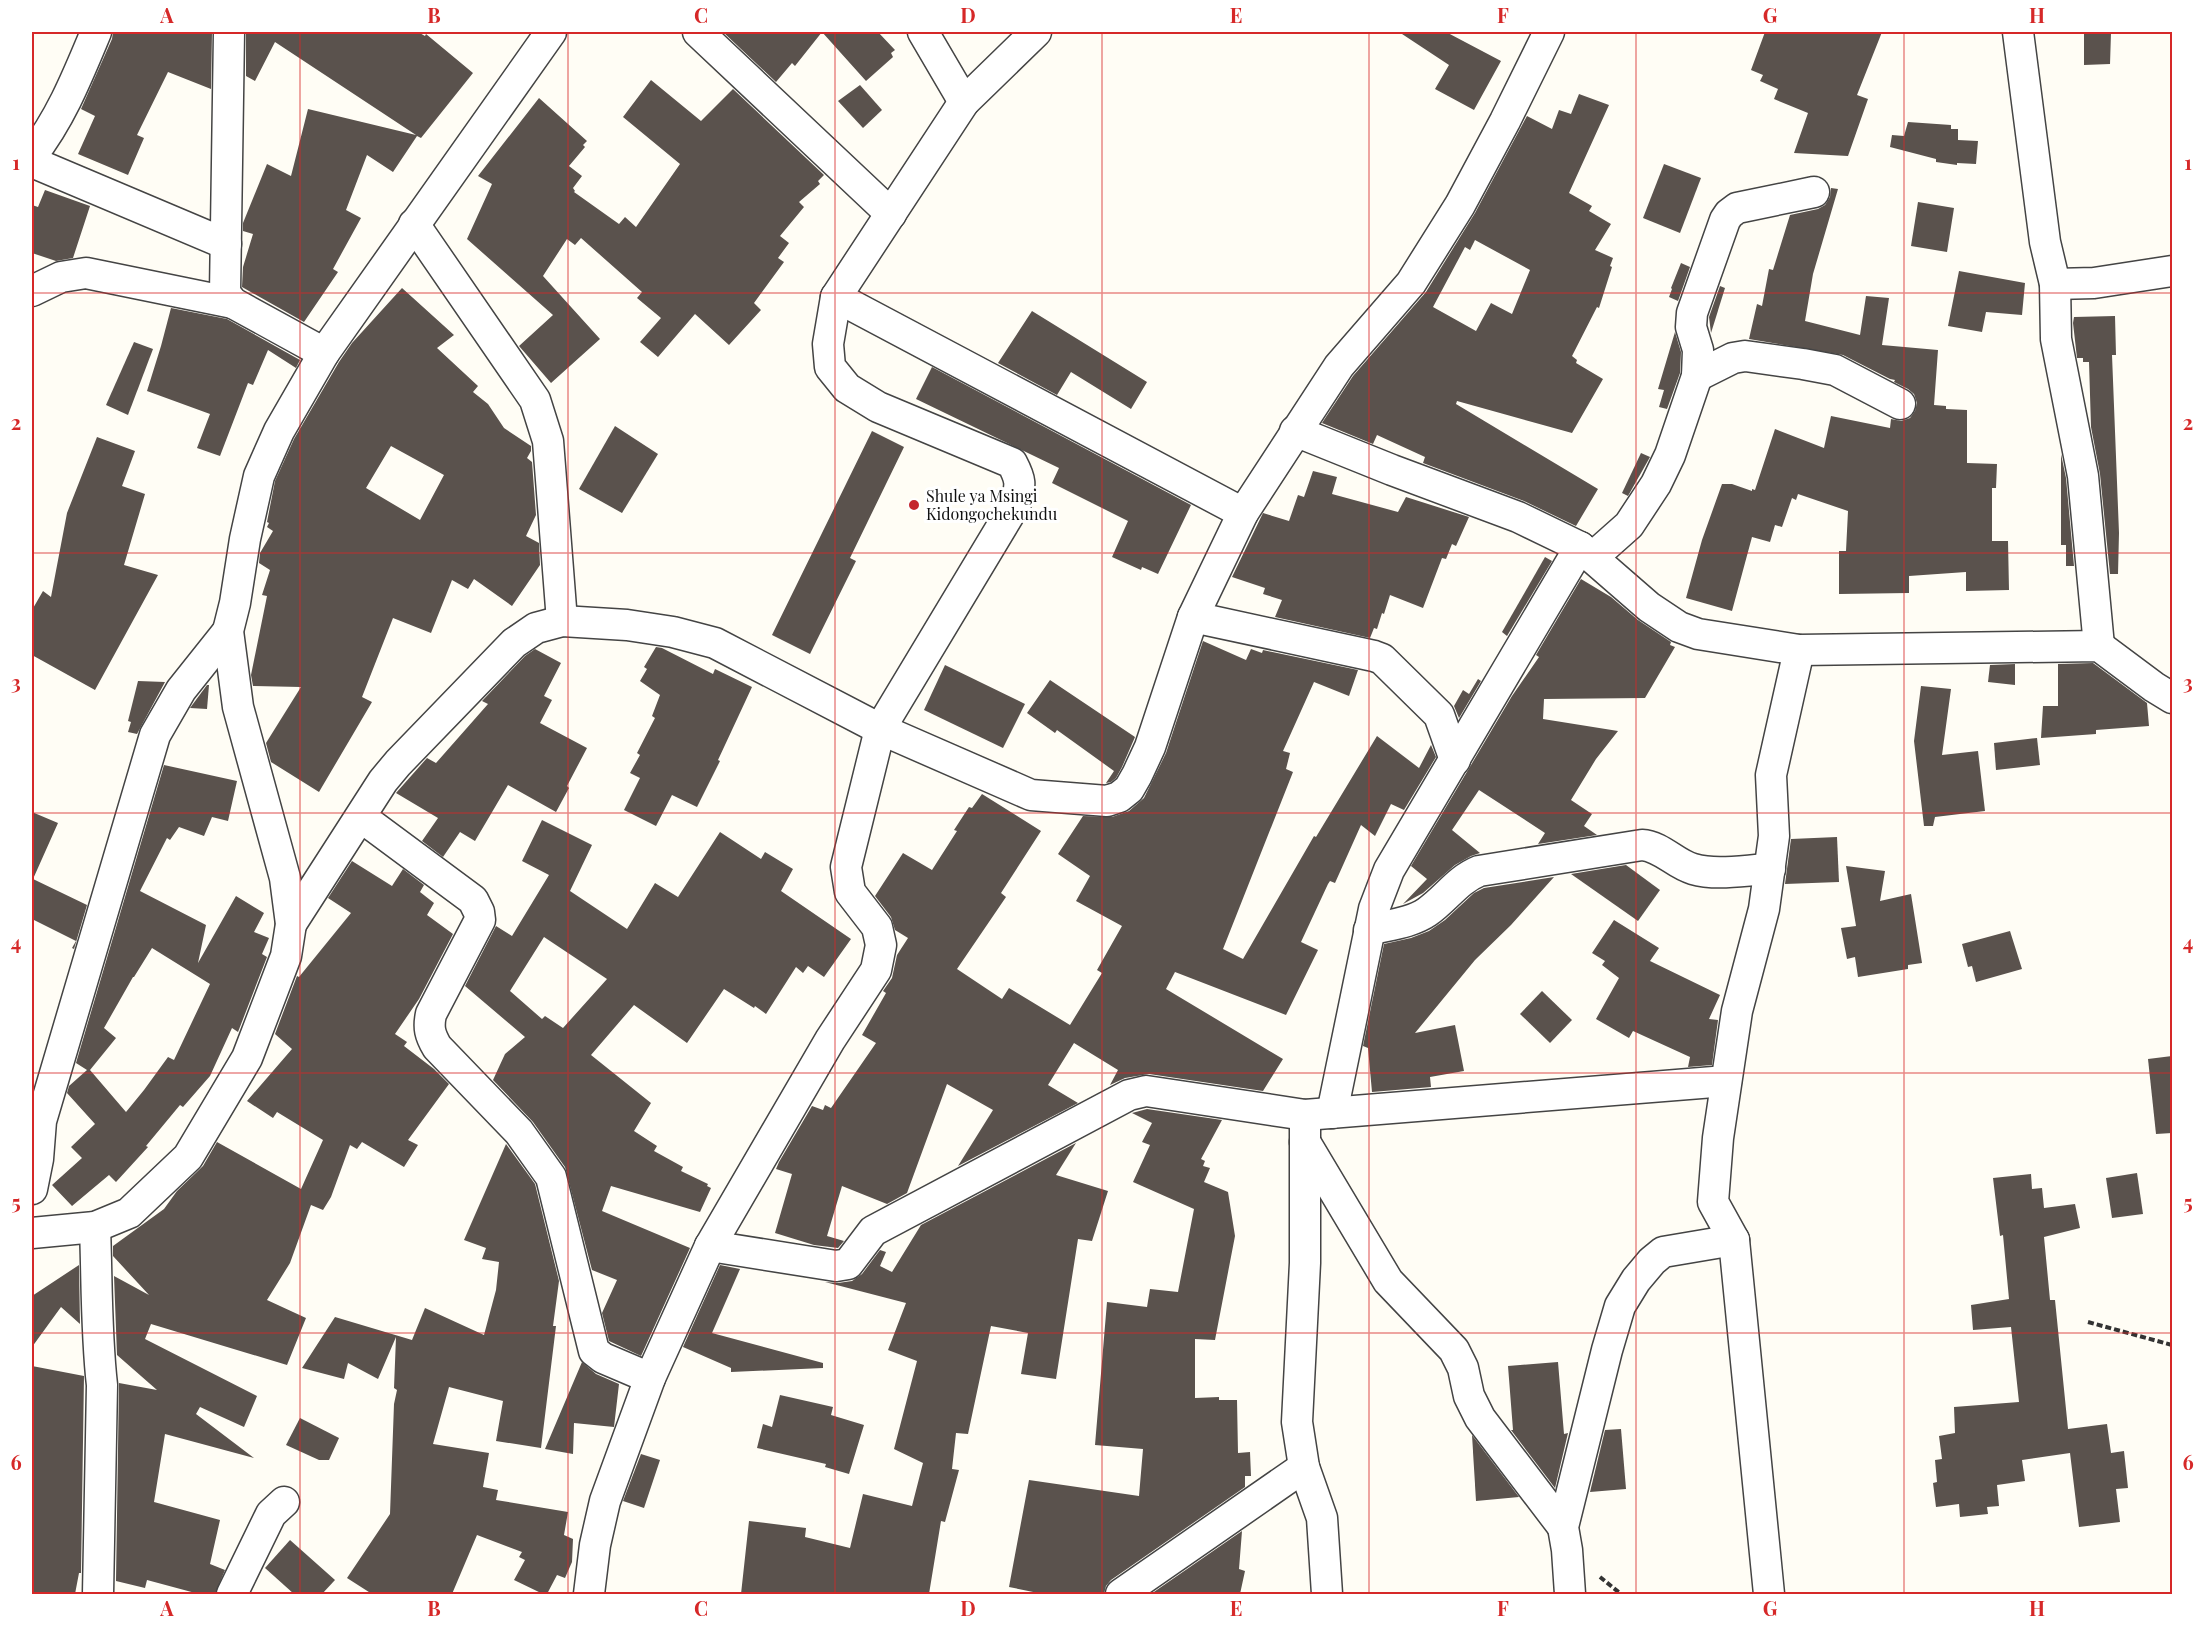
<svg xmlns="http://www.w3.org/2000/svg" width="2204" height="1626" font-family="'Playfair Display',serif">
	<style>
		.building { fill: #5a524d; fill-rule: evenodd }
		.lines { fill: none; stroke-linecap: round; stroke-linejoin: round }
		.street-casing { stroke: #444; stroke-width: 33 }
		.path { stroke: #333; stroke-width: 4; stroke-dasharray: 6 3; stroke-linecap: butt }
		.street { stroke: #fff; stroke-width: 30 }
		.grid { fill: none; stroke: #d62828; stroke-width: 1.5; stroke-opacity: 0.55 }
		.poi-dot { fill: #c4262e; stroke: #fff; stroke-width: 2 }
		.labels { text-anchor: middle; stroke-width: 6; stroke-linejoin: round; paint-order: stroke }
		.poi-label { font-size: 16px; fill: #111; stroke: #fff; text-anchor: start }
		.neatline { fill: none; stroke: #d62828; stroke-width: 2 }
		.grid-label { font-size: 20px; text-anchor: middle; font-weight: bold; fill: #d62828 }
	</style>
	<rect width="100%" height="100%" fill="#fffdf5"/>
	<g class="building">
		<path d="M113,32h99l-1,57 -43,-17 -31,63 7,3 -16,37 -50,-21 17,-38 -14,-7 31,-70z"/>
		<path d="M246,32h172l7,4 1,-2 47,39 -52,65 -4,-2 -24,36 -26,-17 -21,55 15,8 -28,51 5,3 -34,50 -62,-35 1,-20 10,-33 -10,-3v-8l24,-59 24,12 17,-67 108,26 -141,-93 -20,39 -9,-5z"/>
		<path d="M723,32h155l17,18 -4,3 2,4 -27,24 -44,-49 -27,34 -3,-3 -16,19z"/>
		<path d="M1399,32h47l55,29 -27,49 -39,-21 14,-24z"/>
		<path d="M1765,32h117l-25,63 11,4 -20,57 -54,-3 14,-40 -34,-14 4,-10 -18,-8 3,-6 -12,-5z"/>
		<path d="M2084,32h27l-1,32 -26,1z"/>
		<path d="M651,80l50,41 32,-32 91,86 -6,6 2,3 -21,18 5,5 -24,29 9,7 -11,15 6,4 -30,41 7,7 -32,35 -34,-31 -37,43 -18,-15 21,-24 -24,-20 5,-6 -61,-54 -6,7 -8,-6 -24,37 57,63 -49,44 -32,-37 34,-31 -86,-76 25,-55 -14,-8 61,-78 48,43 -4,4 2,2 -16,19 13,10 -9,12 2,3 -1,1 45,32 6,-7 11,10 44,-63 -57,-47z"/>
		<path d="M860,85l22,25 -19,18 -25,-27z"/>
		<path d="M1579,94l30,11 -40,88 23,13 -3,5 22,13 -16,26 18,8 -3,8 2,1 -13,41 -2,-1 -25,49 5,4 -1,3 27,16 -31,54 -115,-32 -1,3 142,85 -22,37 -52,-25 -101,-38 2,-6 -48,-22 -4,9 -51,-21 31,-47 73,-84 49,-79 52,-97 25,13 7,-19 12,4zM1475,240l55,30 -18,44 -21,-11 -15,28 -43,-24 32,-60 5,3z"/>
		<path d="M1908,122l43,3v4h7v11l20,1 -2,23 -19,-1v2l-21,-3v-3l-46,-12 2,-12 12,1z"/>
		<path d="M1664,164l37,14 -21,55 -37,-15z"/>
		<path d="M1831,188l7,1 -25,85 -8,47 55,14 6,-39 23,2 -7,47 56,5 -4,55 12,1v3l21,1v53l30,1 -1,24h-4v53h16l1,49 -43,1v-19l-57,4v17l-70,1v-43h7l2,-40 -50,-17 -2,6 -4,-2 -10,29 -7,-2 -5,17 -18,-5 -20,74 -46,-13 16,-58 20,-56h10l20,7v-2l3,1 20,-61 49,19 7,-32 59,12 1,-9 10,2 9,-3 5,-7 2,-8 -3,-9 -6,-5 -14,-7 1,-2 -5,-1 -47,-24 -94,-16 8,-35 5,2 7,-37 4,1 17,-55 28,-6 7,-4 5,-8z"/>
		<path d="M45,190l45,16 -17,52 -17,3 -24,-8v-48l6,2z"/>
		<path d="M1918,202l36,6 -7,44 -36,-6z"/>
		<path d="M1681,263l9,4 -12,34 -9,-4 3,-8 -1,-1z"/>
		<path d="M1959,271l66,12 -3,32 -36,-3 -4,20 -34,-6z"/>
		<path d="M1720,286l5,2 -14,45 -2,-16z"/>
		<path d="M402,288l52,47 -17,13 41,38 -5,6 15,12 16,24 27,18v5l-4,7 5,4 4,53 -10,21 13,7 1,22 -28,41 -38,-27 -6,10 -16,-9 -21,53 -38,-15 -31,79 10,5 -53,90 -48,-30 -5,-19 35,-56 -48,-1 -2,-11 16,-79 -5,-1 8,-25 -11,-7 1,-10 13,-22 -6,-4 2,-4 -2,-1 8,-41 19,-42 45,-77 13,-19zM391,446l53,29 -24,45 -54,-32z"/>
		<path d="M171,308l56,11 73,41 -4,8 -28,-18 -15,35 -5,-2 -28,73 -23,-8 13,-34 -63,-23 14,-45z"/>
		<path d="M1032,311l115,71 -16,27 -60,-37 -14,23 -59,-32z"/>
		<path d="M2115,316l1,39h-4l7,178 -1,41h-8l-10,-100 -9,-47 -2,-65h-6v-4h-6l-4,-35 1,-6z"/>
		<path d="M1675,332l6,20 -1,21 -13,36 -8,-2 5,-17 -6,-1z"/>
		<path d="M134,342l19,7 -25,66 -22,-10z"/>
		<path d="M932,367l259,138 -33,69 -16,-7 -1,3 -29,-13 16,-36 -76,-38 7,-15 -143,-69z"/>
		<path d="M615,426l43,28 -36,59 -43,-24z"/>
		<path d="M872,431l32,16 -54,111 6,3 -46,93 -38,-19z"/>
		<path d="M97,437l38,14 -13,35 23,8 -21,71 34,10 -63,115 -63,-35v-45l11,-19 8,6 16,-84z"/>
		<path d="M1641,453l9,4 -22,39 -6,-3z"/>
		<path d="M2061,454l5,24 8,88h-8v-21h-5z"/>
		<path d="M1313,471l24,6 -5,17 66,18 8,-15 63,20 -13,29 -4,-2 -6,15 -4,-1 -19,50 -33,-13 -6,19 -2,-1 -5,16 -3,-1 -4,10 -95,-21 7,-17 -19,-6 2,-6 -33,-11 31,-64 26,8 9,-26 6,2z"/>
		<path d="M1545,557l7,4 -45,75 -5,-4z"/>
		<path d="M1581,579l30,18 27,23 33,22 -1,3 5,2 -30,51 -101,1 -1,20 75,12 -22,28 -25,41 21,14 -8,12 13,9 -59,9 7,-11 -66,-43 -27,40 28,23 -9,3 -16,9 -32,28 -20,11 24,-25 -16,-13 101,-170 27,-39 -3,-2z"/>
		<path d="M1203,641l43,19 5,-11 11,4 1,-3 95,20 -9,26 -35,-14 -31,69 7,2 -4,16 7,3 -70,177 20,10 71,-123 2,1 61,-101 42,32 12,-23 5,12 -32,53 -13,-6 -16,32 -14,-11 -26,58 -5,-2 -2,3 -27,58 17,8 -32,65 -111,-43 -9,17 117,70 -20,32 -114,-17 -24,4 -15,7 8,-15 -44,-27 -26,42 30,18 -120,63 35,-56 -46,-26 -40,109 -20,11 -45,-18 -15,50 17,5 -6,7 -24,-3 -39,-12 17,-59 -16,-5 3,-7 33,-56 11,4 2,-5 6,3 45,-65 -14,-8 24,-42 -3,-2 9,-13 5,-23 11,-17 -13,-8 -4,-13 -16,-21 28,-43 29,17 25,-39 -3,-1 15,-23 3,1 10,-14 59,37 -40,62 5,4 -49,72 45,30 7,-11 61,37 32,-52 -5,-3 25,-44 -46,-25 14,-25 -32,-22 25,-38 29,1 17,-6 15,-13 22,-45z"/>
		<path d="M656,647l6,1 51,26 2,-5 37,18 -34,73 2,1 -23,46 -25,-12 -16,31 -32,-16 16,-32 -10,-5 10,-18 -3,-2 18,-35 -3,-2 8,-21 -20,-14 7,-12 -3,-2z"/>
		<path d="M535,649l26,14 -17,33 8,4 -12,23 47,25 -20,38 2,2 -13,24 -48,-27 -33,56 -15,-9 -17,25 -21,-16 16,-23 -42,-25 31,-35 9,5 52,-59 -6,-3 43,-45z"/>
		<path d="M2093,663l54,40 2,23 -53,4v4l-55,4 2,-32h15v-42z"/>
		<path d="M2015,664v21l-27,-3 2,-17z"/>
		<path d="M945,665l80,39 -22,44 -79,-38z"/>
		<path d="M1478,679l3,2 -22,37 -5,-12 9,-16 6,4z"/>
		<path d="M1050,680l85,57 -13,30 -6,11 -5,4 -5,1 8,-12 -57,-41 -2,3 -28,-20z"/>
		<path d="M138,681l27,1 -28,52 -9,-2 3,-10 -3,-1z"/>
		<path d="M207,685h2l-2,24 -17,-1z"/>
		<path d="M1921,686l30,3 -9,66 36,-4 7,60 -50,6 -2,9h-9l-10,-85z"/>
		<path d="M2037,738l3,27 -44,5 -2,-27z"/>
		<path d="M164,765l73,16 -9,40 -16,-4 -8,19 -25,-9 -9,13 -3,-2 -27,53 66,34 -8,38 38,-67 28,17 -10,19 15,6 -7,16 5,3 -29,75 -6,-4 -22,48 -27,31 -3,-2 -34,41 2,1 -32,35 -7,-7 -37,31 -20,-21 30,-27 -11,-11 24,-23 -28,-31 2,-7 18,-16 -11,-7zM152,948l58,36 -36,76 -6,-3 -24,33 -18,22 -36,-42 26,-32 -12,-10 29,-51h1z"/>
		<path d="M32,812l26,11 -25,56 54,26 -13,44 -2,-1 4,-7 -44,-22z"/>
		<path d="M542,820l50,25 -22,46 57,38 28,-46 23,14 42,-65 41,27 4,-7 28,17 -12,22 70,48 -27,38 -16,-11 -5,7 -7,-6 -30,47 -11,-8 -1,2 -30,-19 -37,54 -53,-38 -43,50 60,48 -17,28 23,15 -3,5 29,16 -2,4 27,13 -1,2 4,2 -11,24 -89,-26 -9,25 88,37 -49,108 -32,-15 -7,-28 15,-33 -25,-10 -27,-103 -32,-45 -40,-42 12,-26 20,-17 -60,-51 31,-60 16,10 37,-61 -27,-14zM544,937l63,42 -44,49 -18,-12 -3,3 -32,-28z"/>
		<path d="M1837,837l2,45 -54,2 6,-45z"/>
		<path d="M352,861l40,25 11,-17 21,16 -4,7 14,11 -7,12 26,19 -34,65 -24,35 12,8 -3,4 30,23 15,15 -41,56 10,5 -14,22 -42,-25 -5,7 -7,-4 -19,52 -8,13 -12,-5 -21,58 -23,37 39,18 -19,47 -136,-41 -6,15 112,57 -13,31 -44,-20 -4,7 58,44 -89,-24 -11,68 66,18 -10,44 15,6 -10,24h-16l-52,-14 -2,8 -29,-7 3,-198 38,7 -40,-35 -3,-79 35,19 -36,-39v-10l51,-37 13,-18 26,-25 14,-24 84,47 22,-49 -46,-28 -4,6 -26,-17 45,-52 -17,-15 22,-58 2,1 52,-64 -23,-15z"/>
		<path d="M1626,865l34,25 -22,31 -67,-47z"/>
		<path d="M1846,866l39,5 -5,30 31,-7 11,69 -14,2v4l-50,8 -3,-20 -8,2 -6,-31 15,-2z"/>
		<path d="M1554,877l-43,48 -36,35 -60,73 40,-8 9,46 -34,6 1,10 -59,5 -4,-44 -5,-2 21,-102 27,-6 18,-7 16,-11 29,-27 10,-5z"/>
		<path d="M1614,920l45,28 -9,13 70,34 -11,24 9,1 -6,45 -24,2 2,-10 -57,-26 -4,7 -33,-19 23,-41 -17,-13 3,-4 -13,-8z"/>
		<path d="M2010,931l12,38 -46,13 -4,-16 -4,1 -6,-23z"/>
		<path d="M1542,991l30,29 -22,23 -30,-29z"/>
		<path d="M2172,1056v77l-16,1 -8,-75z"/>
		<path d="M1147,1109l75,11 -21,39 4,2 -2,5 7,2 -6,14 24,10 7,44 -20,104 -20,-1v59l24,-1v3h18l1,53 12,-1 1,24h-6v11l-134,93 -5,6 -2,8h-61l-34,-7 20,-107 110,16 4,-47 -48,-4 12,-143 40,5 3,-18 28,3 16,-83 -61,-27 17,-37 -8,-3 10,-19 -20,-10z"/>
		<path d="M1076,1143l-20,32 52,16 -16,50 -14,-2 -22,140 -35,-5 7,-41 -37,-7 -23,108 -12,-1 -4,36 7,1 -14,52 -4,-1 -12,73h-188l8,-73 57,7 -1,9 45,11 13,-54 49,12 11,-43 -29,-14 23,-88 -29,-11 18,-47 -81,-21 13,1 14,-2 10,-7 18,-24 6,2 -6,14 12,6 29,-47z"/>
		<path d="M506,1144l29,40 24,97 -6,45h3l-15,122 -45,-7 7,-40 -54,-14 -16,57 56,9 -6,34 15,3 -2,10 72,12 -4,23 9,4 -1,23 -7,16 -8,-3 -10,19h-4l-29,-14 11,-20 -6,-3 3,-5 -45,-17 -25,59h-80l-25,-16 43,-64 4,-110 3,-14 -3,-2 2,-51 -18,42 -30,-16 -4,16 -42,-11 33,-51 77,23 13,-32 59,27 12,-45 3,-28 -17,-3 4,-11 -22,-8z"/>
		<path d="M2137,1173l6,41 -31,4 -6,-40z"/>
		<path d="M2031,1174l1,15 10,-1 2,20 31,-4 5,24 -36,9 6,63h5l13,129 39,-5 4,29 13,-2 4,37 -12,1 4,33 -41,5 -9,-74 -48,7 3,21 -28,4 2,21 -12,1 1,7 -28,3 -1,-13 -23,3 -3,-24 4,-1 -2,-22 7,-1 -3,-23 16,-3 -1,-26 65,-5 -8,-75 -38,3 -2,-25 38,-6 -6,-64 -3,1 -7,-58z"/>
		<path d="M79,1265l1,59 -19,-17 -29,40v-51z"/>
		<path d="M720,1265l20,4 -28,64 111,30v5l-92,4v-4l-48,-21z"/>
		<path d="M582,1362l14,12 23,10 -5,43 -40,-4 -1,31 -28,-5z"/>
		<path d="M1558,1362l6,72 4,-1 -13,55 -44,-58h2l-5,-64z"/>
		<path d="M32,1366l52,10 -3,197h-2l-4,21h-43z"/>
		<path d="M780,1395l53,12 -2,8 33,10 -15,49 -24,-7 1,-3 -69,-16 6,-24 9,3z"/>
		<path d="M300,1418l39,20 -10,22h-10l-33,-15z"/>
		<path d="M1621,1429l5,60 -36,3 15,-62z"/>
		<path d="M1472,1435l47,62 -43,4z"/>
		<path d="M641,1454l19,6 -16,48 -21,-7z"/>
		<path d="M1242,1531l-3,38 6,2 -5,23h-89z"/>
		<path d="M290,1540l45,40 -13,14h-28l-29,-26z"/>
	</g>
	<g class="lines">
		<defs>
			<g id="street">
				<path d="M229,32l-4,261 8,10 91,50"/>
				<path d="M698,32l193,182"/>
				<path d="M923,32l41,70"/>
				<path d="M2018,32l27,210 10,42 1,55 27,137 16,170"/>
				<path d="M32,155c29,-37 46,-80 64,-123"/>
				<path d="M32,162l194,82"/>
				<path d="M414,224l121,176 13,41 14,180"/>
				<path d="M2055,284l39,-1 78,-12"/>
				<path d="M32,291l29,-14 25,-4 147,30"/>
				<path d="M836,297l407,216"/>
				<path d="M1697,376l36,-18 12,-2 58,8 32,6 65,34"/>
				<path d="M1295,431l97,39 126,47 62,30 69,60 30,20 19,7 101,16 300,-4 55,41 18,11"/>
				<path d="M1593,557l36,-32 27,-41 14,-29 27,-79 1,-26 -7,-23 1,-14 33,-93 4,-6 8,-6 77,-16"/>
				<path d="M1193,617l181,39 8,3 57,56 16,45"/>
				<path d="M361,817l112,83 6,12 1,8 -49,94c-3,14 -1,21 6,33l82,85 32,45 43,174 9,7 47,20"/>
				<path d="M291,924l92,-143 15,-18 116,-120 22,-15 26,-7 65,4 46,7 42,11 165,86 151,66 76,6 12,-4 10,-8 8,-14 13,-28 43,-130 50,-104 96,-147 72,-83 49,-78 45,-84 44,-89"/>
				<path d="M1369,930c19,-5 42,-7 58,-18 19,-13 30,-32 52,-41l163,-26c19,1 33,19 51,24 24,7 52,1 77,0"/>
				<path d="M1332,1113l42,-204 15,-39 191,-323"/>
				<path d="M1305,1115v148l-8,159 7,45 18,51 5,76"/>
				<path d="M1305,1142l83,139 66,69 9,18 6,28 11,22 83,109"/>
				<path d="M32,1189l6,-30 3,-38 114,-386 26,-45 47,-59"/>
				<path d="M95,1227c2,53 1,106 7,158l-4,209"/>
				<path d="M32,1233l63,-6 34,-14 59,-56 59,-99 39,-102 5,-32 -6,-46 -47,-171 -10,-76 7,-28 10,-64 14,-63 20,-45 45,-78 227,-321"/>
				<path d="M710,1246l126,20 12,-2 25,-33 256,-136 17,-4 159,24 421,-34"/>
				<path d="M232,1594l39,-80 13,-12"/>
				<path d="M589,1594l6,-49 10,-44 45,-123 60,-132 120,-206 46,-70 5,-25 -4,-18 -27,-35 -4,-25 34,-138 136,-226c5,-19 5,-23 -4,-40l-134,-56 -31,-19 -17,-21 -2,-23 8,-47 128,-195 72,-70"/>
				<path d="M1121,1594l183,-127"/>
				<path d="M1570,1594l-3,-44 -4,-23 44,-177 13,-44 16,-26 16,-19 11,-9 71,-12"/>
				<path d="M1769,1594l-35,-354 -21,-38 5,-64 19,-127 27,-102 10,-73 -3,-61 28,-125"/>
			</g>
		</defs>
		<use href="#street" class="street-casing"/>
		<g class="path">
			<path d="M2088,1322l84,23"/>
			<path d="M1600,1577l21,17"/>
		</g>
		<use href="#street" class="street"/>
	</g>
	<path class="grid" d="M300,32v1562M568,32v1562M835,32v1562M1102,32v1562M1369,32v1562M1636,32v1562M1904,32v1562M32,293h2140M32,553h2140M32,813h2140M32,1073h2140M32,1333h2140"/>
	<circle class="poi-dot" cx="914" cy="505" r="6"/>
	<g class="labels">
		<g class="poi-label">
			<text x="926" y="502">Shule ya Msingi<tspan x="926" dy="18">Kidongochekundu</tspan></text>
		</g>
	</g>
	<rect width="2204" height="1626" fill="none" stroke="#ffffff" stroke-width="66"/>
	<rect x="33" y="33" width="2138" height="1560" class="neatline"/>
	<g class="grid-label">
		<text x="167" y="23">A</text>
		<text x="434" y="23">B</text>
		<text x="701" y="23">C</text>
		<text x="968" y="23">D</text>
		<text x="1236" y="23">E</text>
		<text x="1503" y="23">F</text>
		<text x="1770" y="23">G</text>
		<text x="2037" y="23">H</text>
		<text x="16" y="170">1</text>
		<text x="2188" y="170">1</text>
		<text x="16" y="430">2</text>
		<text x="2188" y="430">2</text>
		<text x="16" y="690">3</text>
		<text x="2188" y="690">3</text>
		<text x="16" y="950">4</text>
		<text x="2188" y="950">4</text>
		<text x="16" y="1210">5</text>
		<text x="2188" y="1210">5</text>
		<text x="16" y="1470">6</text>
		<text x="2188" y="1470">6</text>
		<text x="167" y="1616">A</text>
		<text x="434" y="1616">B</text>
		<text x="701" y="1616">C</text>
		<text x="968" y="1616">D</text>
		<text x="1236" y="1616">E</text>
		<text x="1503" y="1616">F</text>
		<text x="1770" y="1616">G</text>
		<text x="2037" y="1616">H</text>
	</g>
</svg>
